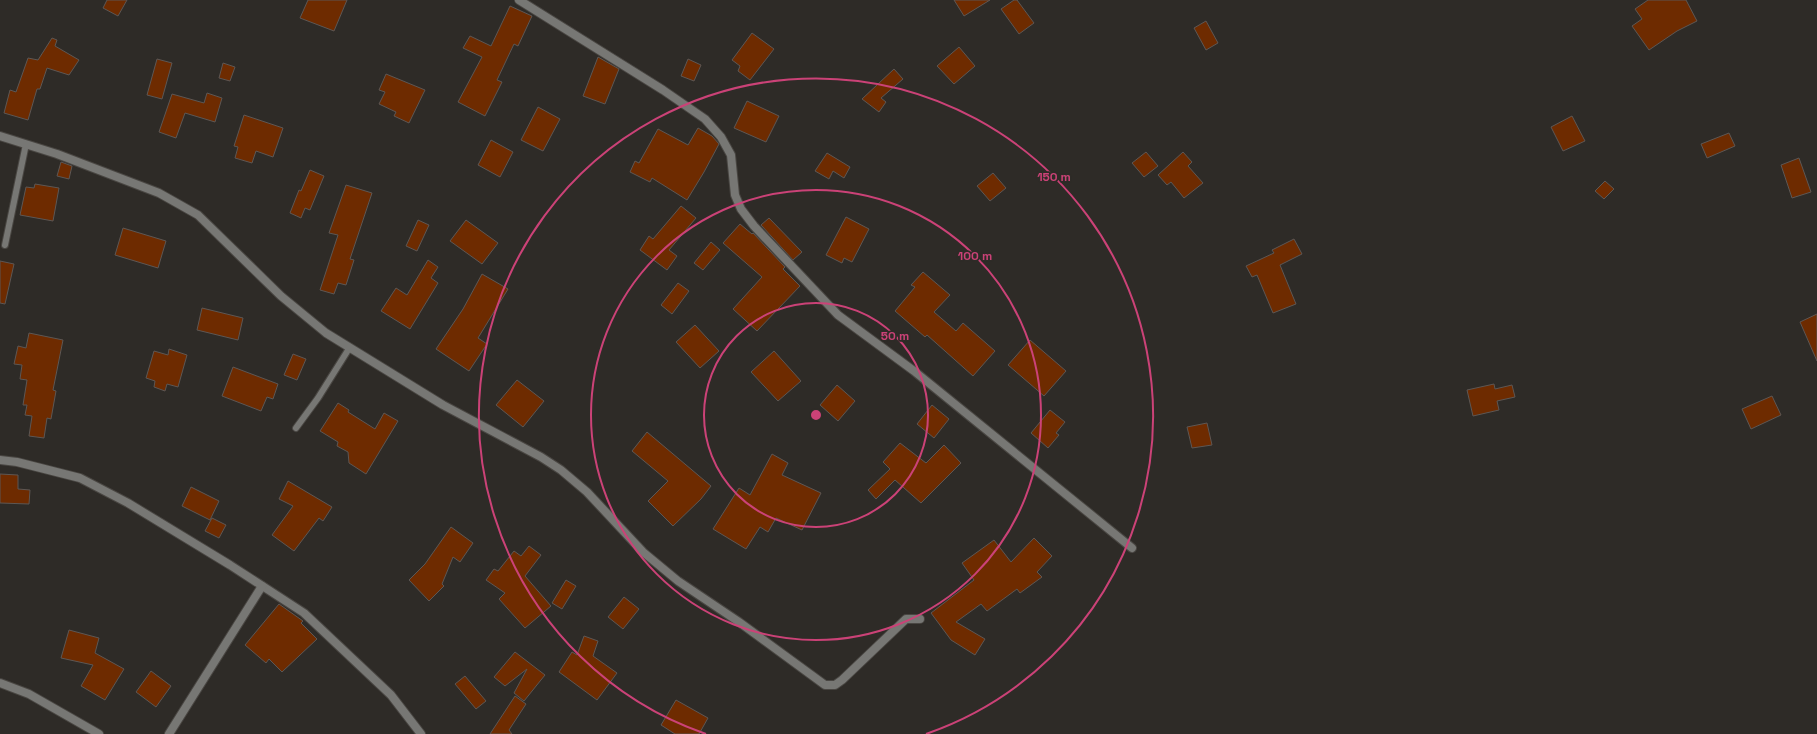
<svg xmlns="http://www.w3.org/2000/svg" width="1817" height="734" font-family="'Space Grotesk',sans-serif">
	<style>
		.building { fill: #6e2b00; stroke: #5d5754 }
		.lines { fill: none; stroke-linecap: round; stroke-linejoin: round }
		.service-casing { stroke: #494642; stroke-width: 8 }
		.minor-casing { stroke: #494642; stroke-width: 10 }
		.service { stroke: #777774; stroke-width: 6 }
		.minor { stroke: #777774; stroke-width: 8 }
		.ring { fill: none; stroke: #cb4277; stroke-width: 2 }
		.centre { fill: #cb4277; stroke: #2e2b27; stroke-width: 2 }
		.ring-label { font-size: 12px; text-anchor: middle; font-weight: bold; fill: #cb4277; stroke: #2e2b27; stroke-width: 3.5; stroke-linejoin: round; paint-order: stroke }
	</style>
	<rect width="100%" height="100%" fill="#2e2b27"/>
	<g class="building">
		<path d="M107,0h20l-9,16 -15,-8z"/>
		<path d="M308,0h39l-13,31 -34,-13z"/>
		<path d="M954,0h36l-26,16z"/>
		<path d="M1014,0h3l17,23 -15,11 -18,-25z"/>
		<path d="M1648,0h38l11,21 -20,10 -28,19 -17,-24 10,-7 -7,-10z"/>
		<path d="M510,6l22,10 -14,30 -4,-2 -17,36 5,2 -17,34 -27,-14 24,-45 -19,-9 7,-12 21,10z"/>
		<path d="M1206,21l12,22 -12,7 -12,-22z"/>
		<path d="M752,33l22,16 -24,31 -12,-9 2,-5 -8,-6z"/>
		<path d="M52,38l5,2 -2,6 24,14 -10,15 -22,-7 -7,21h-3l-9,31 -24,-7 6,-23 6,2 12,-34 10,2z"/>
		<path d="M959,47l16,19 -21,18 -17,-18z"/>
		<path d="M598,57l21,12 -14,35 -22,-8z"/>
		<path d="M157,59l15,4 -10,36 -15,-4z"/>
		<path d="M688,59l13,6 -7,16 -13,-5z"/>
		<path d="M223,63l12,4 -5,14 -11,-3z"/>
		<path d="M894,69l9,10 -22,19 5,4 -7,10 -17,-13z"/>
		<path d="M386,74l39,16 -16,33 -15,-7 2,-4 -17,-8 6,-12 -6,-2z"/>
		<path d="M207,93l15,5 -7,24 -30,-9 -9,25 -17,-6 13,-38 32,9z"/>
		<path d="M747,101l32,15 -13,26 -32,-14z"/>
		<path d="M538,107l22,12 -17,32 -22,-11z"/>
		<path d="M244,115l39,13 -10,29 -17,-6 -4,12 -17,-5 3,-11 -4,-1z"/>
		<path d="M1572,116l13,25 -22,10 -12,-24z"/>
		<path d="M698,128l14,8 7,8 -15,28 -17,28 -35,-22 -2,4 -20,-10 5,-11 4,2 19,-34 30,16z"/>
		<path d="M1729,133l6,13 -28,12 -6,-14z"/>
		<path d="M491,140l22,12 -13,25 -22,-12z"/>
		<path d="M1146,152l12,14 -14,11 -12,-14z"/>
		<path d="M1183,152l9,10 -4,4 15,17 -19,15 -13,-16 -4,3 -9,-10z"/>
		<path d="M827,153l23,14 -6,11 -11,-7 -4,8 -14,-8z"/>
		<path d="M1799,158l12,34 -19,6 -11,-33z"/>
		<path d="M61,162l11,4 -3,13 -12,-3z"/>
		<path d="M310,170l14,6 -14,34 -5,-2 -4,10 -11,-5 9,-23 2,1z"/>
		<path d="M993,173l13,15 -16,13 -13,-15z"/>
		<path d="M1605,181l9,8 -10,10 -9,-8z"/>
		<path d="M35,184l24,4 -6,33 -33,-6 6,-28 8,1z"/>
		<path d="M346,185l26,8 -22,66 4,1 -8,25 -8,-2 -4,11 -14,-4 18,-55 -9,-2z"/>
		<path d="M681,206l15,12 -27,32 8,6 -10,14 -27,-20 9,-14 4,3z"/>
		<path d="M846,217l23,12 -17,33 -8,-4 -2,5 -16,-8z"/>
		<path d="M769,218l33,34 -9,8 -32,-35z"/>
		<path d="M418,220l11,5 -12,26 -11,-5z"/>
		<path d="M466,220l32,23 -16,21 -32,-23z"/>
		<path d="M740,224l12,10 1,-1 32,34 -2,2 17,17 -43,45 -24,-22 29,-32 -39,-34z"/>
		<path d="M123,228l43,13 -8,27 -43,-13z"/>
		<path d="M1294,239l8,15 -22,11 16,39 -23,9 -16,-38 -5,2 -6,-11 28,-13 -2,-3z"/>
		<path d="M711,242l9,8 -17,20 -9,-7z"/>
		<path d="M428,260l10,7 -7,11 7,5 -28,46 -29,-18 15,-23 11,7z"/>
		<path d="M0,261l14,3 -9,40 -5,-1z"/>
		<path d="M923,272l27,23 -16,17 22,19 7,-8 32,28 -22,25 -46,-41 -2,2 -30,-26 20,-24 -4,-2z"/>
		<path d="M482,274l26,15 -30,49 9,6 -18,27 -33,-22 27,-40z"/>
		<path d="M678,283l11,8 -17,23 -11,-9z"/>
		<path d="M202,308l41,10 -5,22 -41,-10z"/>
		<path d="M1817,314v47l-17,-39z"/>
		<path d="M695,325l24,26 -19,17 -24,-26z"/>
		<path d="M29,333l34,7 -10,50 3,1 -5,28 -4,-1 -3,20 -15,-2 3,-20 -7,-1 2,-10h-4l4,-25 -7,-1 2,-14 -8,-1 4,-18 8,2z"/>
		<path d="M1030,340l36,31 -22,25 -36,-31z"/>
		<path d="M169,349l18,6 -9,32 -11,-3 -2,7 -11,-4 1,-6 -9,-3 8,-27 14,4z"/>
		<path d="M774,351l27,30 -23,20 -27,-29z"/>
		<path d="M293,354l13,5 -9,21 -13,-5z"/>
		<path d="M233,367l45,17 -5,15 -6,-2 -6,14 -39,-15z"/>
		<path d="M517,380l27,21 -21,26 -27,-22z"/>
		<path d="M1494,384l1,5 17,-4 3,12 -18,4 2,9 -26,6 -6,-26z"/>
		<path d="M837,385l18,16 -17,20 -18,-16z"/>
		<path d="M1772,396l9,19 -30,14 -9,-20z"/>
		<path d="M338,403l11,7 -1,2 27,17 9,-16 14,8 -32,53 -17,-11 -1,-11 -11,-6 1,-4 -18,-11z"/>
		<path d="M932,405l17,14 -15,19 -17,-14z"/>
		<path d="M1050,410l15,12 -9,11 3,2 -11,13 -17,-15z"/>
		<path d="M1207,423l5,22 -20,3 -5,-21z"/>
		<path d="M647,432l64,54 -10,13 -28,27 -25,-25 20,-20 -36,-30z"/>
		<path d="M900,443l26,20 18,-18 17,18 -40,40 -26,-23 -19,19 -8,-9 22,-21 -7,-7z"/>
		<path d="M772,454l16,9 -6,12 39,18 -19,37 -26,-12 -8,14 -8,-5 -14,22 -33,-20 26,-41 11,7z"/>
		<path d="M0,474l18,1v14l12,1 -1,14 -29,-1z"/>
		<path d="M288,481l44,26 -9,14 -4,-3 -25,33 -22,-16 21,-29 -14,-7z"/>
		<path d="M191,487l28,14 -9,19 -28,-14z"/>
		<path d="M212,518l14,7 -7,13 -14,-7z"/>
		<path d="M451,527l22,16 -13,19 -7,-5 -11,27 2,2 -15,15 -20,-21 16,-16z"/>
		<path d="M1034,538l18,18 -15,16 5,5 -22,16 -3,-4 -30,22 -6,-7 -25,18 29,17 -10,16 -24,-15 -20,-27 43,-33 -12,-17 32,-23 17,22z"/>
		<path d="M529,546l12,9 -16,21 26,30 -26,22 -26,-29 6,-6 -19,-13 8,-11 4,2 16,-20 7,5z"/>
		<path d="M566,580l10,6 -14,23 -10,-6z"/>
		<path d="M624,597l15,12 -16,20 -15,-12z"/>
		<path d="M279,604l24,17 -2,2 16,16 -35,33 -13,-13 -3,4 -21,-18z"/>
		<path d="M69,630l30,8 -4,15 29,16 -19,31 -24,-14 12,-21 -32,-7z"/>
		<path d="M584,636l14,5 -5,15 24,17 -20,27 -38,-28 13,-20 5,3z"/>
		<path d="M515,652l30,23 -21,26 -10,-8 13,-24 -22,17 -11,-9z"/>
		<path d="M151,671l20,15 -15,21 -20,-15z"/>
		<path d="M465,676l21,25 -10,8 -21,-25z"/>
		<path d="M515,696l11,8 -17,26 3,4h-22z"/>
		<path d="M676,700l32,18 -9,16h-24l-14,-9z"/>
	</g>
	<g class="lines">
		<defs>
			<g id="service">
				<path d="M5,245l21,-101"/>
				<path d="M296,428l22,-30 32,-51"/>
			</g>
			<g id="minor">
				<path d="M519,0l144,90 42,29 16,18 10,18 4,40 6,14 13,17 84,89 76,56 218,177"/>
				<path d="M0,136l57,18 102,39 39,22 83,81 45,37 117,72 98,52 20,13 26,22 56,60 35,29 61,41 86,63h10l7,-5 64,-61h14"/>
				<path d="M0,460l17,2 63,16 48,25 102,62 74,48 87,82 30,39"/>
				<path d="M0,683l29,11 70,40"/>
				<path d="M169,734l93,-148"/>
			</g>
		</defs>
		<use href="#service" class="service-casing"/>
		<use href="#minor" class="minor-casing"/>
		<use href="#service" class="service"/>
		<use href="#minor" class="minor"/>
	</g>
	<g class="ring">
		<circle cx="816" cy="415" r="112"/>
		<circle cx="816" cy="415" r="225"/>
		<path d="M706 734A337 337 0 1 1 926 734"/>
	</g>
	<circle cx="816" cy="415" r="6" class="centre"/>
	<g class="ring-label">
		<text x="1054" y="181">150 m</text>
		<text x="975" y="260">100 m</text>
		<text x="895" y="340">50 m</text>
	</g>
</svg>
